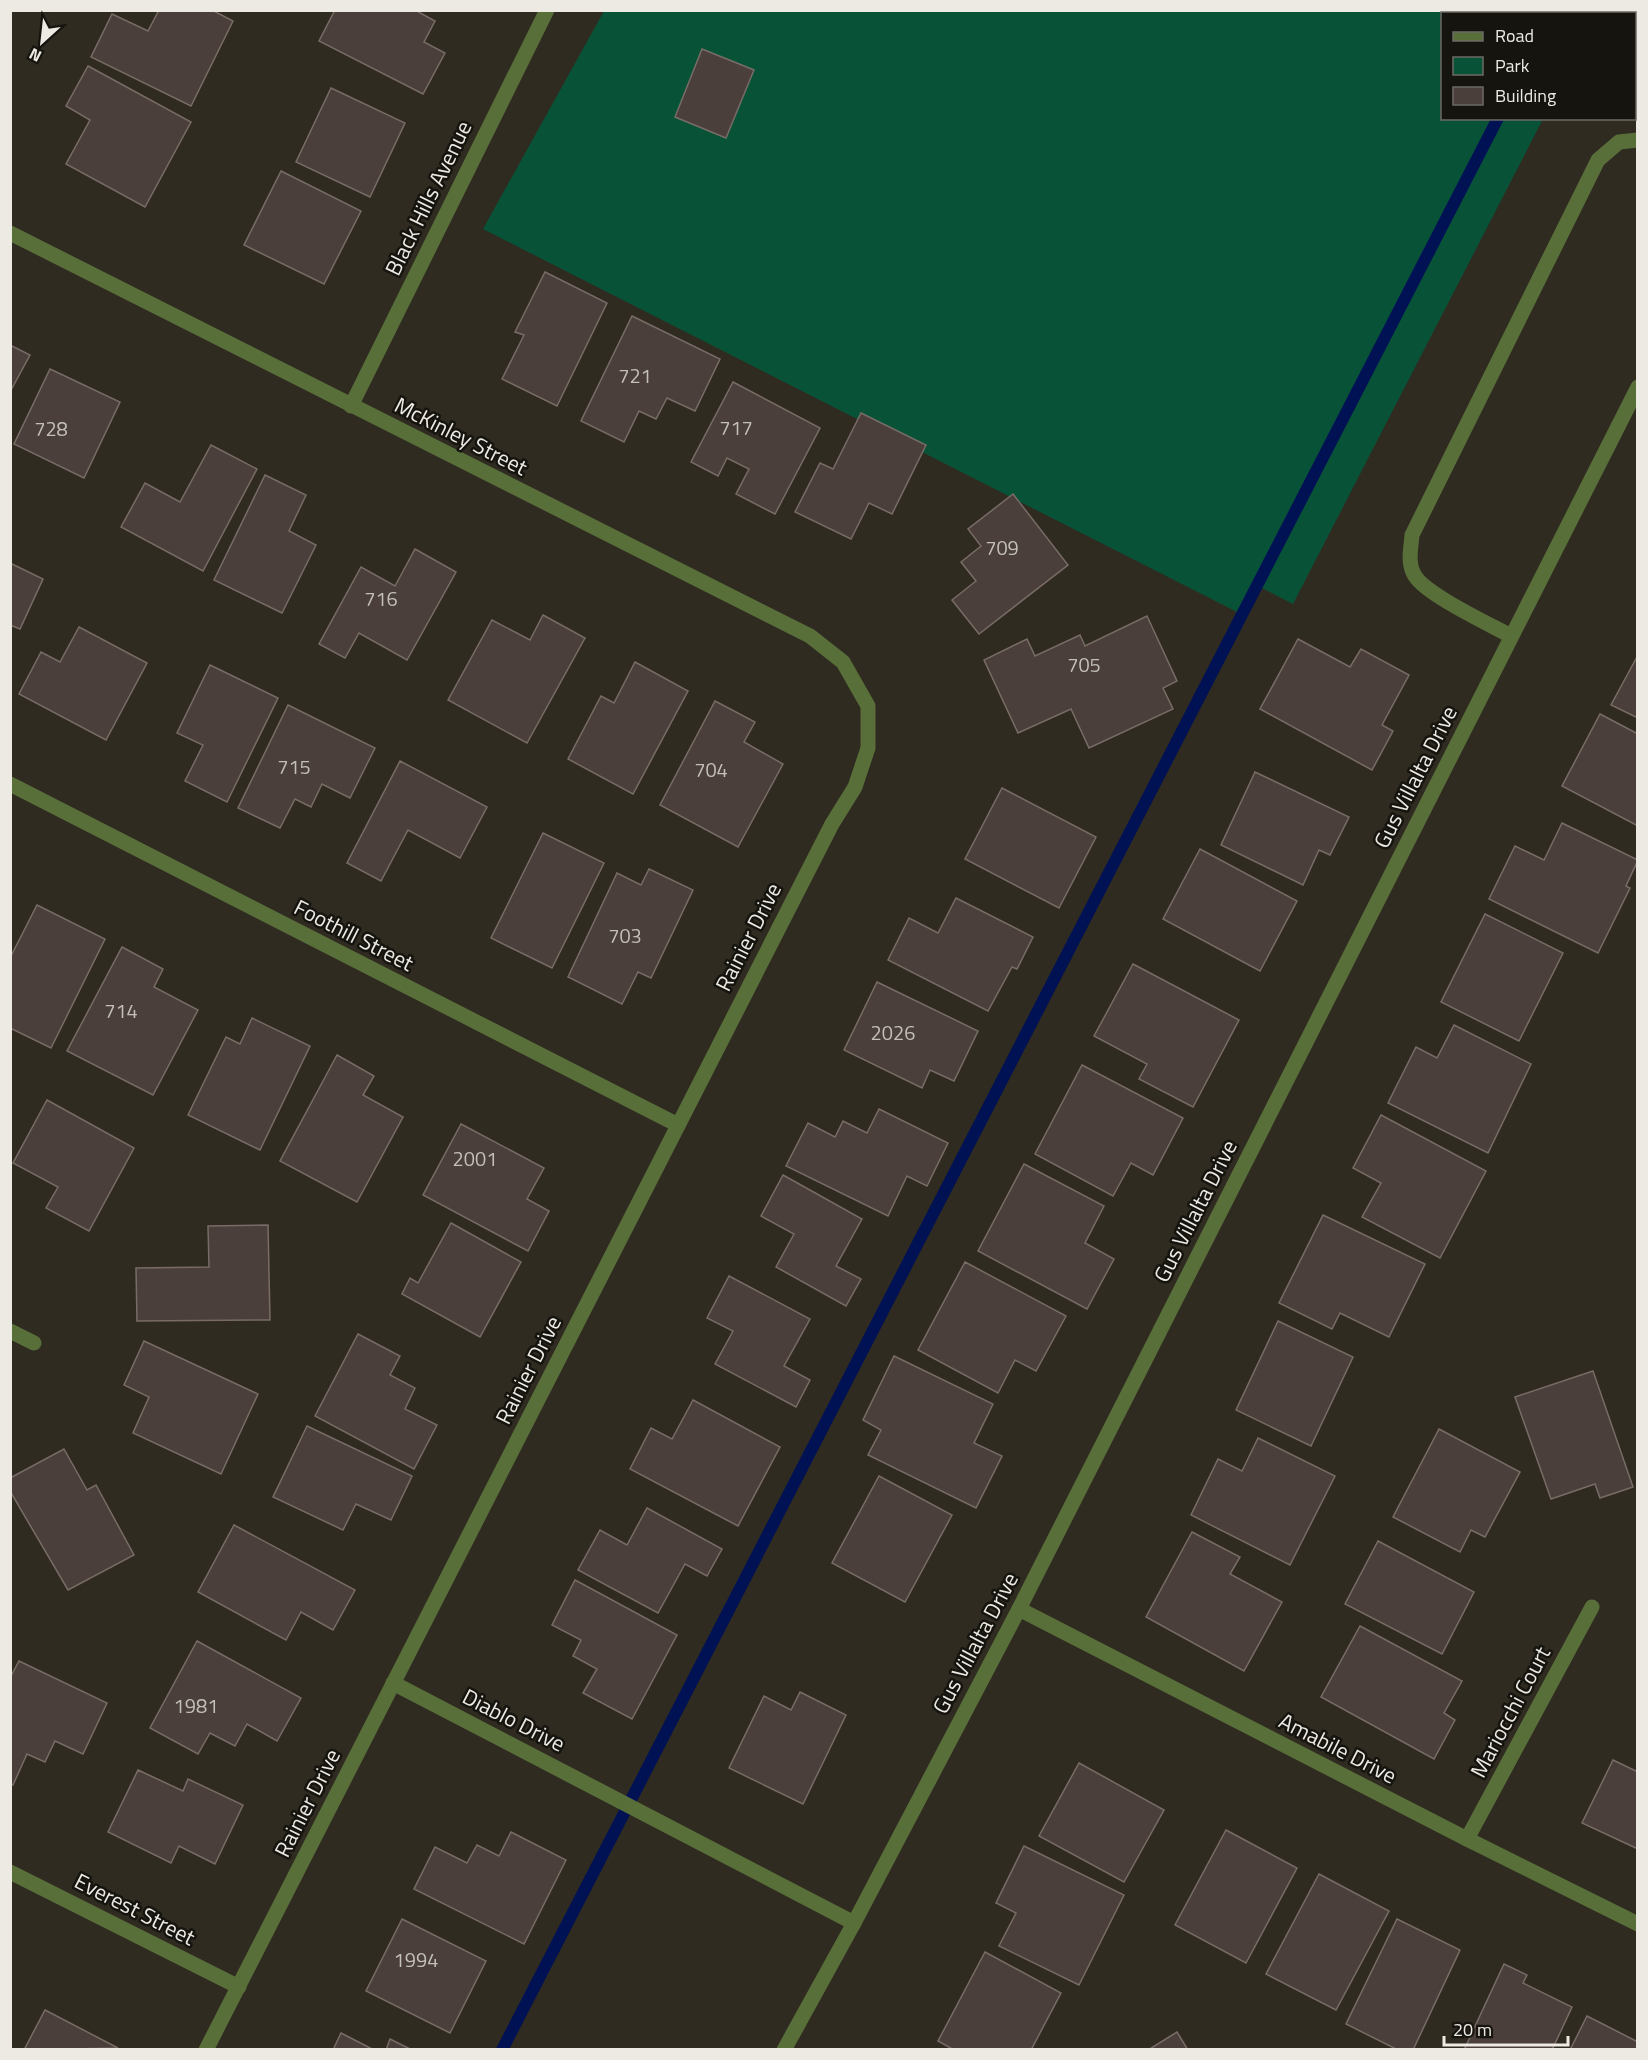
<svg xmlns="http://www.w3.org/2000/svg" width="1648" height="2060" font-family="'Titillium Web',sans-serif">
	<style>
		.green { fill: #085338 }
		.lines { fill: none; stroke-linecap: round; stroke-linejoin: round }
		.stream { stroke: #001254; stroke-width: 12 }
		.building { fill: #4a3f3a; stroke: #796c67; stroke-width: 1.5 }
		.service { stroke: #596f3a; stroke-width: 15 }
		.minor { stroke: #596f3a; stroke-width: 15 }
		.labels { text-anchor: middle; stroke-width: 5; stroke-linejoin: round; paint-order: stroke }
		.number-label { font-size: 20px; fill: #c4bfb9 }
		.street-label { font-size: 22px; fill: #edeae3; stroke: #16140f }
	</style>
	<rect width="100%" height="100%" fill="#302b21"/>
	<path class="green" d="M604,11h995l-2,3h-155v104l101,1 -250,485 -41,-21 -15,29 -754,-383z"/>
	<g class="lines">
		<g class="stream">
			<path d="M1505,10l5,4"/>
			<path d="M502,2050l996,-1932"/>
		</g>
	</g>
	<g class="building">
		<path d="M159,10h53l21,11 -42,85 -100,-49 21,-43 36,17z"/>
		<path d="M335,10h80l20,11 -11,21 21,11 -22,41 -104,-53z"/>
		<path d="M702,49l52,21 -28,68 -51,-21z"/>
		<path d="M88,66l103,56 -46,85 -79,-43 24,-44 -24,-14z"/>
		<path d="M331,88l74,35 -35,74 -74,-35z"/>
		<path d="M281,171l80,40 -37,73 -80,-39z"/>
		<path d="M545,272l62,31 -50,103 -55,-27 22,-44 -9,-3z"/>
		<path d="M632,316l88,43 -25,52 -28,-13 -11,21 -17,-8 -15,31 -43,-21z"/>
		<path d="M10,345l20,10 -20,37z"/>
		<path d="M50,369l70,33 -36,76 -70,-34z"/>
		<path d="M733,382l87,46 -45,86 -39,-20 13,-25 -22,-11 -9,18 -27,-14z"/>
		<path d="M861,413l65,32 -34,69 -23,-11 -18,36 -56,-27 25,-49 13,6z"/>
		<path d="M211,445l46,24 -54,102 -82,-44 24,-44 35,19z"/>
		<path d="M265,475l41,20 -17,36 27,14 -34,68 -68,-33z"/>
		<path d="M1013,494l55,71 -89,69 -27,-34 24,-19 -15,-19 20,-16 -13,-17z"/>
		<path d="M415,549l41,23 -49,88 -48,-27 -14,25 -26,-14 42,-77 34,19z"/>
		<path d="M10,563l33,16 -23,50 -10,-4z"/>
		<path d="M543,615l42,23 -58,105 -79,-43 44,-80 38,20z"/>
		<path d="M1147,616l30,65 -14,7 10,21 -84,39 -18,-39 -53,24 -34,-73 43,-21 8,17 45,-21 5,11z"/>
		<path d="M79,627l68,36 -41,77 -87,-46 22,-42 19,10z"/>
		<path d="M1298,639l52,28 11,-18 48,26 -27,50 11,6 -21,39 -112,-61z"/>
		<path d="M1638,655v63l-27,-13z"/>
		<path d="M635,662l53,29 -55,103 -65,-35 33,-63 13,7z"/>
		<path d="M210,665l68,33 -51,104 -42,-21 18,-36 -26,-12z"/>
		<path d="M715,701l40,21 -11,20 39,22 -45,83 -78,-42z"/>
		<path d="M288,705l87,43 -25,50 -28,-14 -11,23 -16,-8 -15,29 -42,-20z"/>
		<path d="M1600,714l38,20v92l-76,-40z"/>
		<path d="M400,761l87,46 -27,51 -52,-28 -27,51 -34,-18z"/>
		<path d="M1255,772l94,45 -19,38 -11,-5 -16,35 -82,-40z"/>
		<path d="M1002,788l94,49 -37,71 -94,-49z"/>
		<path d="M1562,823l76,37 -12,26 4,2 -32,65 -109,-54 26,-53 29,14z"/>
		<path d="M543,833l61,30 -52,105 -61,-30z"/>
		<path d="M1200,849l97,52 -37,70 -97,-52z"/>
		<path d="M649,869l44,21 -42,88 -13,-6 -16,32 -54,-27 49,-104 24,12z"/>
		<path d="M956,898l77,39 -16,32 -5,-2 -24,44 -100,-51 21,-42 29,15z"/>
		<path d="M37,905l68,34 -54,109 -41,-20v-70z"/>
		<path d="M1485,914l78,39 -44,88 -78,-39z"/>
		<path d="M122,947l41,22 -9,18 44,23 -45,85 -86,-44z"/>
		<path d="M1133,964l106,56 -46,87 -54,-28 8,-15 -53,-28z"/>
		<path d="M877,982l101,49 -24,50 -24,-11 -8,18 -78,-38z"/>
		<path d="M252,1018l58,28 -50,104 -72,-35 38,-78 14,7z"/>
		<path d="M1454,1025l77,39 -43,89 -100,-50 28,-56 21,11z"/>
		<path d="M337,1055l37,21 -11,19 40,22 -46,85 -77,-41z"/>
		<path d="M1082,1065l101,53 -30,57 -22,-12 -18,33 -78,-42z"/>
		<path d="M47,1100l87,48 -45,83 -43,-23 12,-21 -45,-24z"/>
		<path d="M879,1109l69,34 -21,43 -20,-10 -19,40 -102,-50 22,-43 27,14 8,-16 24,12z"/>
		<path d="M1381,1115l105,56 -46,87 -78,-41 19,-34 -28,-15z"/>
		<path d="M461,1124l83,44 -17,31 22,12 -21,40 -105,-56z"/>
		<path d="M1024,1164l80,42 -19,37 29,16 -27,50 -109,-58z"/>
		<path d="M783,1175l79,44 -26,47 25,13 -15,27 -70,-39 18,-33 -33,-18z"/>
		<path d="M1323,1215l102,49 -36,73 -49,-24 -8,16 -53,-26z"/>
		<path d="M451,1223l70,39 -41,75 -78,-43 8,-16 8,5z"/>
		<path d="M268,1225l2,95 -133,1 -1,-53 73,-1 -1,-41z"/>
		<path d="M965,1262l101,54 -30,55 -21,-11 -17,33 -80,-43z"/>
		<path d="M729,1276l81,43 -26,47 26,14 -14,27 -81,-43 18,-33 -26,-13z"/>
		<path d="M1278,1321l75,36 -42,89 -75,-36z"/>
		<path d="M358,1334l42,22 -10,19 25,13 -10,21 32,16 -23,44 -99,-53z"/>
		<path d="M144,1341l114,53 -37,80 -88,-41 16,-36 -25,-12z"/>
		<path d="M894,1356l99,48 -19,39 28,13 -26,52 -108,-53 13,-25 -18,-10z"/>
		<path d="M1593,1371l40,116 -33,11 -5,-14 -44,15 -36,-102z"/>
		<path d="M693,1400l87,47 -42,79 -108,-57 21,-41 21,11z"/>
		<path d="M307,1426l105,50 -21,44 -35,-16 -13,26 -70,-33z"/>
		<path d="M1439,1429l81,43 -35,65 -14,-7 -11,22 -67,-35z"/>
		<path d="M1258,1438l77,38 -45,89 -99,-50 27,-56 24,12z"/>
		<path d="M64,1449l23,41 9,-5 38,70 -66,35 -58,-99v-13z"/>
		<path d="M879,1476l73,39 -47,87 -73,-39z"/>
		<path d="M647,1508l75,41 -15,27 -22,-12 -27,49 -80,-43 22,-40 27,15z"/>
		<path d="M234,1525l121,65 -22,40 -32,-18 -15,28 -88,-48z"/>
		<path d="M1192,1532l48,25 -10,17 52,28 -38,69 -98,-54z"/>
		<path d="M1378,1541l96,51 -32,62 -97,-50z"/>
		<path d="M575,1580l102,55 -45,84 -49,-26 14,-24 -24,-13 8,-16 -29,-15z"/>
		<path d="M1360,1626l102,55 -18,32 11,7 -21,39 -113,-62z"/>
		<path d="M197,1641l104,57 -24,43 -30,-17 -12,22 -25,-13 -12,21 -48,-26z"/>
		<path d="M19,1661l88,42 -24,51 -28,-13 -10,21 -18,-8 -14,31 -3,-2v-105z"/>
		<path d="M800,1692l46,23 -43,89 -74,-36 35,-72 27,14z"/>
		<path d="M1613,1760l25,12v77l-56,-26z"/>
		<path d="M1079,1763l85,47 -40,72 -85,-46z"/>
		<path d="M138,1770l45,21 5,-12 55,26 -28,59 -36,-18 -8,17 -63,-31z"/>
		<path d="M1226,1830l71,38 -51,95 -71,-38z"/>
		<path d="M511,1832l55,28 -42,84 -110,-55 21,-42 32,16 10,-18 22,11z"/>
		<path d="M1024,1846l100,49 -45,90 -80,-39 17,-33 -20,-10z"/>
		<path d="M1319,1874l70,37 -53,99 -70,-36z"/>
		<path d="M402,1919l84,42 -36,72 -84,-42z"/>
		<path d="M1397,1919l63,31 -47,100h-15l-52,-26z"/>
		<path d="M985,1952l76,41 -30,57h-77l-16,-9z"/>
		<path d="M1504,1964l23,11 -4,8 49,24 -20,43h-88z"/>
		<path d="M45,2010l73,38 -94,2z"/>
		<path d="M1587,2016l51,26v8h-68z"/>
		<path d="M1177,2032l11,18h-40z"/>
		<path d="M341,2033l33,17h-41z"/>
		<path d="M390,2039l22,11h-26z"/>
	</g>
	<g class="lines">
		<path class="service" d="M1511,636c-22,-12 -84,-41 -96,-60 -8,-12 -4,-28 -3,-41l186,-375 21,-18 19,-2"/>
		<g class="minor">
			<path d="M10,233l800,403 33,26 25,44v42l-13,39 -23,37 -626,1226"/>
			<path d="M351,406l196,-396"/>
			<path d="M10,784l668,341"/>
			<path d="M10,1331l24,12"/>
			<path d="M1019,1609l448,230 171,85"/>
			<path d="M393,1683l461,240"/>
			<path d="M1467,1839l125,-232"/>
			<path d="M10,1872l229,115"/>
			<path d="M784,2050l70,-127 165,-314 619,-1222"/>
		</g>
	</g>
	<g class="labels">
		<g class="number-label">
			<text x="635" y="383">721</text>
			<text x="736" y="435">717</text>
			<text x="51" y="436">728</text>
			<text x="1002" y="555">709</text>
			<text x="381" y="606">716</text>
			<text x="1084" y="672">705</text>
			<text x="294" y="774">715</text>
			<text x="711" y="777">704</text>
			<text x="625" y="943">703</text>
			<text x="121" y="1018">714</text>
			<text x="893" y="1040">2026</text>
			<text x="475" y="1166">2001</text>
			<text x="196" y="1713">1981</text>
			<text x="416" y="1967">1994</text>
		</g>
		<g class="street-label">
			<text transform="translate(428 198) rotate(-64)" y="8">Black Hills Avenue</text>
			<text transform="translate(461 436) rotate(27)" y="8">McKinley Street</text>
			<text transform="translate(1415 777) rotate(-63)" y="8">Gus Villalta Drive</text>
			<text transform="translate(354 935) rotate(27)" y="8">Foothill Street</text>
			<text transform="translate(748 937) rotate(-63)" y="8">Rainier Drive</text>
			<text transform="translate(1195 1211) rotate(-63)" y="8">Gus Villalta Drive</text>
			<text transform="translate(528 1370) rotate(-63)" y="8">Rainier Drive</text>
			<text transform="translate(975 1643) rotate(-62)" y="8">Gus Villalta Drive</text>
			<text transform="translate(1510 1712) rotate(-62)" y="8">Mariocchi Court</text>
			<text transform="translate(514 1720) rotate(27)" y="8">Diablo Drive</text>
			<text transform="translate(1338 1748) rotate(27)" y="8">Amabile Drive</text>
			<text transform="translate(307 1803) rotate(-63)" y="8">Rainier Drive</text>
			<text transform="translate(135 1909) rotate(27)" y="8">Everest Street</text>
		</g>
	</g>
	<rect width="1648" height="2060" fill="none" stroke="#edeae3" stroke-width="24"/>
	<rect x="1441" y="12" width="195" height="108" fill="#16140f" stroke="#6c6a64" stroke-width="1.5"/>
	<rect x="1453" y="32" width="30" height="9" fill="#596f3a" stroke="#6c6a64" stroke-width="1.5"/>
	<text x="1495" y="42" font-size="18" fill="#edeae3">Road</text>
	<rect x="1453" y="57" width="30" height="18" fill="#085338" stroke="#6c6a64" stroke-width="1.5"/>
	<text x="1495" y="72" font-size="18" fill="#edeae3">Park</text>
	<rect x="1453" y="87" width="30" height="18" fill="#4a3f3a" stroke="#6c6a64" stroke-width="1.5"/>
	<text x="1495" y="102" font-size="18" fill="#edeae3">Building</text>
	<g transform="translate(42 42) rotate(207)" stroke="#16140f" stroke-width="4.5" paint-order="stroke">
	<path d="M0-4.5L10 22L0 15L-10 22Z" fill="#edeae3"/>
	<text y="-9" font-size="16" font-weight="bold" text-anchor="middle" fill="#edeae3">N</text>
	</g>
	<path d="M1444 2036v9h124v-9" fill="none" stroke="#edeae3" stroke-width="3"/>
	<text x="1453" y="2036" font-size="18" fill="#edeae3" stroke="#16140f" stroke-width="4.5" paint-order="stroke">20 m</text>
</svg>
